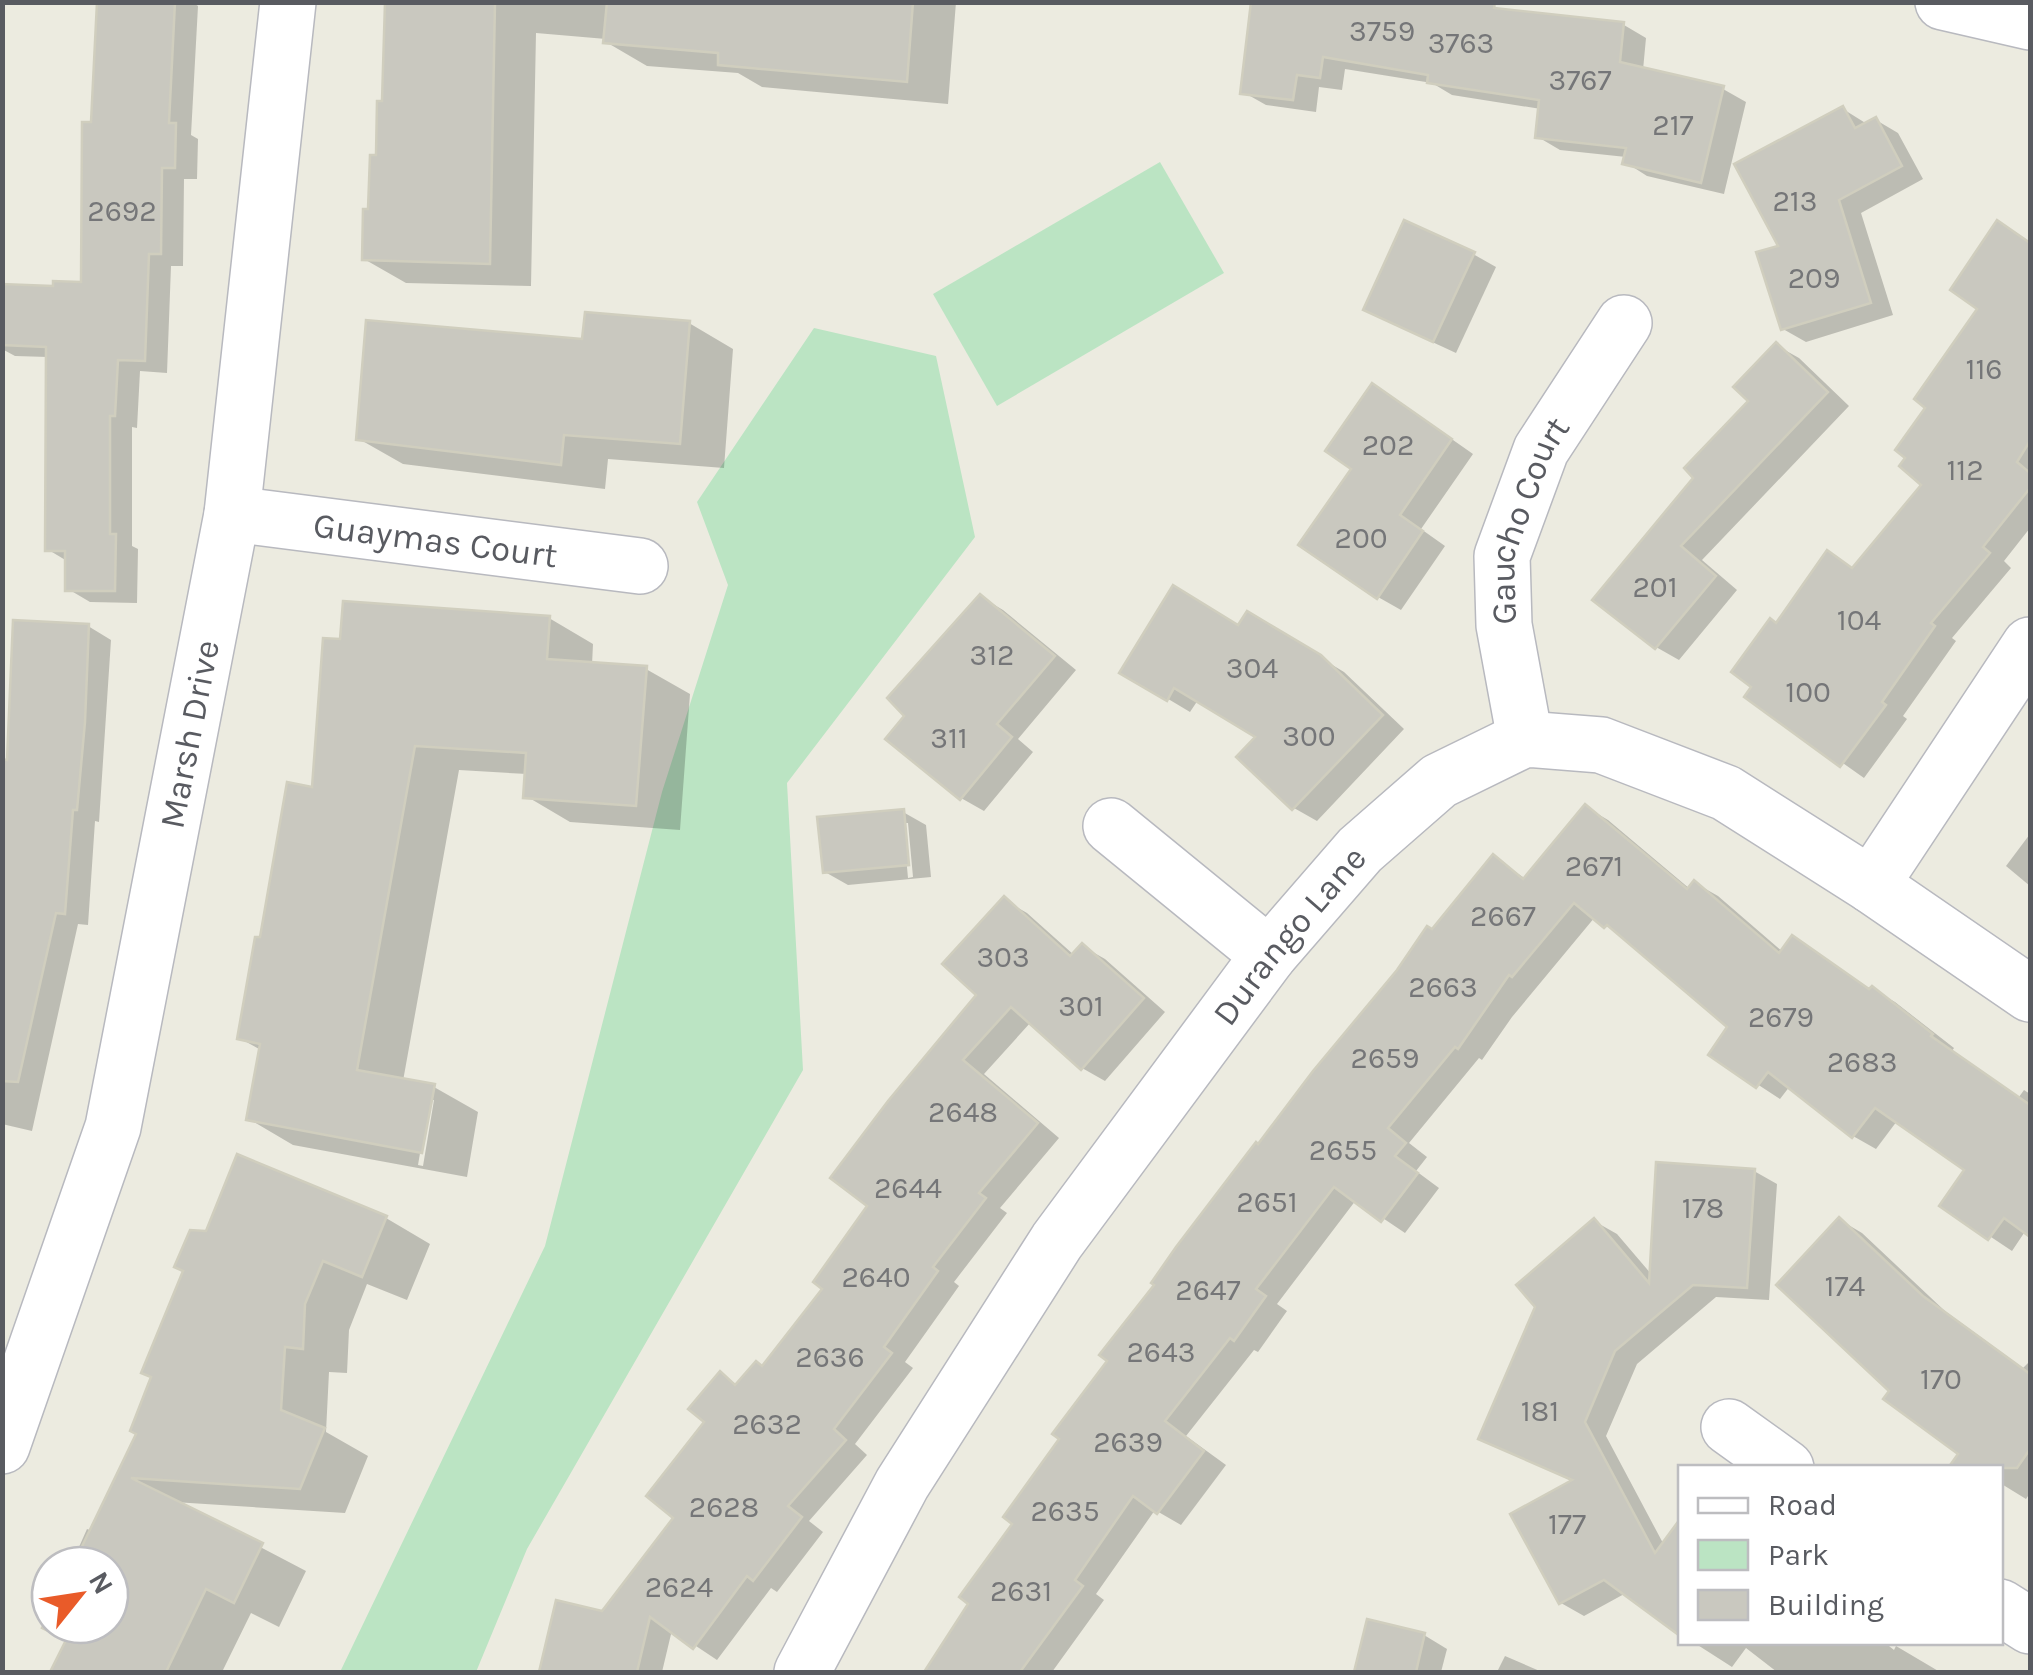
<svg xmlns="http://www.w3.org/2000/svg" width="2033" height="1675" font-family="Karla,sans-serif">
	<style>
		.green { fill: #bbe4c3 }
		.shadow { fill: #0003; fill-rule: evenodd }
		.building { fill: #c9c8bf; stroke: #d0cebe; stroke-width: 2.5 }
		.lines { fill: none; stroke-linecap: round; stroke-linejoin: round }
		.minor-casing { stroke: #b8b9bf; stroke-width: 58 }
		.minor { stroke: #fff; stroke-width: 55 }
		.labels { text-anchor: middle; stroke-width: 9; stroke-linejoin: round; paint-order: stroke }
		.number-label { font-size: 30px; fill: #757678 }
		.street-label { font-size: 35px; fill: #595b61; stroke: #fff }
	</style>
	<rect width="100%" height="100%" fill="#ecebe0"/>
	<g class="green">
		<path d="M1160,162l64,111 -227,133 -64,-112z"/>
		<path d="M814,328l122,28 39,181 -188,246 16,287 -276,479 -51,123h-136l205,-426 117,-454 66,-207 -31,-83z"/>
	</g>
	<g class="shadow">
		<path d="M100,2h92l6,4 -7,129 7,4 -1,40h-13l-1,87h-12l-4,107 -27,-2 -3,57 -5,-1v119l6,3 -1,54 -47,-1 -22,-13 -1,-28 -20,-12 1,-192 -33,-1 -13,-7v-62l53,2 28,-5z"/>
		<path d="M441,2h515l-8,102 -186,-17 -24,-14 -91,-7 -41,-24v-3l-70,-6 -5,253 -125,-3 -42,-24 21,-155z"/>
		<path d="M1254,2l240,4 10,5 120,14 22,13 -3,32 80,19 23,13 -22,92 -77,-18 -22,-14 1,-5 -66,-7 -22,-13 3,-28 -89,-14 -20,-12 -87,-14 -3,21 -23,-3 -3,25 -50,-7 -23,-13z"/>
		<path d="M1843,109l24,15 9,-4 22,13 25,46 -62,34 32,102 -87,27 -23,-13 -1,-82z"/>
		<path d="M2021,237l9,7v284l-26,33 7,7 -59,70 4,3 -53,75 4,3 -43,59 -116,-82 30,-71 50,-72 26,16 71,-84 4,-77z"/>
		<path d="M1473,254l23,13 -40,86 -67,-31z"/>
		<path d="M689,323l44,26 -9,119 -116,-9 -3,30 -202,-25 -44,-25 225,-98z"/>
		<path d="M1776,345l23,13 50,48 -147,154 35,30 -58,70 -23,-13 41,-170 54,-76z"/>
		<path d="M1396,400l77,54 -52,75 24,17 -44,64 -23,-13 -24,-128z"/>
		<path d="M981,597l22,13 73,60 -58,69 15,13 -49,59 -23,-13 -53,-82z"/>
		<path d="M1248,614l96,58 60,57 -87,92 -23,-13 -55,-51 20,-21 -61,-36 -8,12 -67,-40 117,-44z"/>
		<path d="M549,618l44,26 -1,21 54,4 44,25 -10,136 -110,-8 -44,-26 1,-22 -68,-4 -56,311 31,6 44,25 -11,65 -174,-32 -44,-26 12,-69 -22,-12 23,-98 53,-150 27,-149zM429,1100h5l-11,66 -5,-1z"/>
		<path d="M88,626l23,14 -12,182 -4,-1 -7,104 -10,-1 -46,207 -30,-7v-172l7,-190z"/>
		<path d="M1586,807l22,13 82,69 5,-6 23,13 65,56 89,37 23,13 59,46 -2,3 67,46 5,-7 6,4v138l-4,-2 -14,21 -69,-46 25,-35 -71,-49 -21,28 -23,-13 -63,-50 -10,13 -69,-45 20,-27 -107,-90 -29,-20 -83,100 -30,43 -3,-2 -70,85 18,14 -11,14 23,17 -34,45 -49,-33 -79,104 10,7 -29,41 -4,-2 -68,86 40,29 -45,60 -26,-15 -59,84 8,6 -52,72h-125l45,-69 90,-165 48,-78 149,-213 235,-289 32,21z"/>
		<path d="M903,812l23,13 5,52 -83,8 -23,-13zM903,823h5l5,54 -5,1z"/>
		<path d="M2030,834v52l-24,-20z"/>
		<path d="M1004,900l23,13 47,42 8,-9 23,13 60,53 -60,69 -23,-13 -51,-46 -47,52 75,64 -59,70 7,5 -53,69 5,4 -54,76 8,6 -58,76 12,11 -58,66 14,11 -46,60 -6,-4 -54,72 -45,-30 -10,42h-120l16,-69 45,11 73,-97 44,-142 18,10 25,-17 63,-80 153,-293z"/>
		<path d="M1754,1171l23,13 -8,116 -53,-3 -79,67 -31,72 58,109 16,-19v107l-54,-40 -42,23 -23,-13 13,-121 -93,-44 113,-217 23,13 35,41z"/>
		<path d="M386,1218l44,26 -23,56 -40,-16 -18,46 -2,43 -18,-1 -3,60 42,24 -23,57 -171,-11 132,69 -27,56 -28,-14 -29,59h-169l16,-31 -26,-15 7,-16v15h60v-60h-39l16,-36 5,2 47,-97 14,-56 -9,-6z"/>
		<path d="M1840,1220l22,13 84,79 77,56 7,-7v132l-4,6 -26,-16v-15l-108,-78z"/>
		<path d="M1369,1622l55,13 23,14 -6,23h-84z"/>
		<path d="M1693,1642h191l10,8 2,-4 44,26h-163l-31,-24 -14,19z"/>
		<path d="M1505,1656l37,16h-45z"/>
	</g>
	<g class="building">
		<path d="M97,2h78l-6,121h7l-1,45h-13l-1,86h-12l-4,107 -27,-1 -3,56h-5v118h6l-1,57h-50v-40h-20l1,-204 -44,-2v-61l51,2v-5l28,1 1,-160h9z"/>
		<path d="M385,2h110l-5,262 -128,-4 1,-51h5l2,-54h6l1,-54h5z"/>
		<path d="M607,2h306l-6,80 -189,-17v-12l-115,-10z"/>
		<path d="M1251,2h244l-1,6 130,14 -4,40 104,24 -23,97 -79,-19 4,-16 -91,-10 4,-38 -112,-17 1,-8 -105,-18 -3,21 -23,-3 -4,25 -53,-6z"/>
		<path d="M1843,106l12,22 21,-11 26,49 -63,34 32,103 -90,27 -25,-78 22,-6 -44,-82z"/>
		<path d="M1404,220l71,32 -42,90 -70,-32z"/>
		<path d="M1997,220l33,23v198l-13,21 13,11v15l-47,59 7,6 -59,70 4,3 -53,76 4,3 -46,62 -96,-70 7,-10 -20,-15 39,-54 6,5 51,-73 25,18 69,-83 -22,-19 6,-8 -10,-8 30,-42 -11,-9 63,-90 -27,-19z"/>
		<path d="M585,312l105,9 -10,123 -116,-9 -3,30 -205,-25 10,-120 216,19z"/>
		<path d="M1776,342l52,50 -147,154 35,30 -61,73 -63,-49 101,-122 -9,-10 64,-67 -15,-14z"/>
		<path d="M1372,383l80,56 -52,76 23,16 -46,68 -79,-54 53,-76 -26,-18z"/>
		<path d="M1173,585l65,40 9,-14 74,44 62,60 -91,95 -56,-53 19,-20 -81,-49 -7,13 -48,-28z"/>
		<path d="M980,594l75,62 -58,68 15,13 -52,63 -75,-61 19,-23 -17,-18z"/>
		<path d="M343,601l207,15 -3,43 100,7 -11,140 -113,-8 3,-45 -111,-7 -58,324 78,14 -13,69 -176,-33 14,-76 -23,-5 18,-102h5l27,-155 25,5 11,-149 17,1z"/>
		<path d="M13,620l76,4 -4,98 -8,88h-4l-8,104 -9,-1 -38,169 -16,-1v-322l5,1z"/>
		<path d="M1585,804l102,85 7,-9 85,73 13,-18 77,54 3,-3 61,48 -2,2 99,69v132l-26,-19 -16,22 -49,-34 25,-36 -89,-62 -23,30 -84,-66 -12,16 -48,-33 19,-28 -120,-102 -3,3 -30,-25 -62,74 -3,-2 -51,74 -3,-2 -67,81 18,15 -11,13 23,17 -37,49 -47,-35 -78,102 10,7 -32,45 -4,-3 -65,83 39,30 -47,63 -24,-18 -58,84 8,6 -63,86h-96l44,-68 -9,-7 53,-73 -9,-7 56,-78 -7,-5 55,-73 -8,-6 55,-70 -3,-2 25,-36 80,-105 2,2 55,-73 84,-101 30,-44 5,3 61,-75 30,25z"/>
		<path d="M904,809l5,56 -86,8 -6,-56z"/>
		<path d="M1004,896l66,60 12,-13 62,55 -63,72 -70,-63 -48,53 75,63 -59,70 7,5 -53,69 5,4 -54,76 8,6 -58,76 12,11 -58,66 14,11 -49,64 -6,-5 -54,73 -43,-32 -13,55h-98l17,-72 46,11 71,-93 -27,-22 58,-74 -16,-13 32,-38 15,14 21,-24 6,5 60,-77 -9,-7 54,-76 -37,-28 58,-77 88,-106 -34,-31z"/>
		<path d="M237,1154l150,62 -25,61 -39,-16 -18,43 -2,45 -18,-2 -4,63 44,18 -25,61 -169,-11 132,65 -29,60 -28,-14 -40,83h-116l16,-32 -24,-12 8,-16v13h60v-60h-37l63,-131 -6,-3 21,-54 -10,-4 42,-102 -9,-4 16,-37 16,1z"/>
		<path d="M1656,1162l99,7 -8,119 -54,-3 -78,66 -30,71 70,131 25,-34v117l-76,-56 -45,24 -49,-90 62,-34 -94,-41 57,-132 -19,-22 78,-67 55,65z"/>
		<path d="M1839,1217l84,79 107,78v75l-13,19h-69l10,-14 -75,-55 6,-8 -113,-106z"/>
		<path d="M1367,1619l58,14 -9,39h-62z"/>
	</g>
	<g class="lines">
		<defs>
			<g id="minor">
				<path d="M1943,2l87,20"/>
				<path id="s1" d="M232,514l408,52"/>
				<path id="s2" d="M1525,739l-21,-114 -2,-69 39,-106 83,-127"/>
				<path d="M1111,826l158,129"/>
				<path d="M1871,885l159,-240"/>
				<path d="M1729,1427l57,41"/>
				<path id="s3" d="M2,1446l111,-319 119,-613 56,-512"/>
				<path d="M2000,1607l30,19"/>
				<path id="s4" d="M802,1672l100,-188 155,-243 212,-286 91,-105 79,-69 86,-42 76,6 125,48 145,92 159,109"/>
			</g>
		</defs>
		<use href="#minor" class="minor-casing"/>
		<use href="#minor" class="minor"/>
	</g>
	<g class="labels">
		<g class="number-label">
			<text x="1382" y="41">3759</text>
			<text x="1461" y="53">3763</text>
			<text x="1580" y="90">3767</text>
			<text x="1673" y="135">217</text>
			<text x="1795" y="211">213</text>
			<text x="122" y="221">2692</text>
			<text x="1814" y="288">209</text>
			<text x="1984" y="379">116</text>
			<text x="1388" y="455">202</text>
			<text x="1965" y="480">112</text>
			<text x="1361" y="548">200</text>
			<text x="1655" y="597">201</text>
			<text x="1859" y="630">104</text>
			<text x="992" y="665">312</text>
			<text x="1252" y="678">304</text>
			<text x="1808" y="702">100</text>
			<text x="1309" y="746">300</text>
			<text x="949" y="748">311</text>
			<text x="1594" y="876">2671</text>
			<text x="1503" y="926">2667</text>
			<text x="1003" y="967">303</text>
			<text x="1443" y="997">2663</text>
			<text x="1081" y="1016">301</text>
			<text x="1781" y="1027">2679</text>
			<text x="1385" y="1068">2659</text>
			<text x="1862" y="1072">2683</text>
			<text x="963" y="1122">2648</text>
			<text x="1343" y="1160">2655</text>
			<text x="908" y="1198">2644</text>
			<text x="1267" y="1212">2651</text>
			<text x="1703" y="1218">178</text>
			<text x="876" y="1287">2640</text>
			<text x="1845" y="1296">174</text>
			<text x="1208" y="1300">2647</text>
			<text x="1161" y="1362">2643</text>
			<text x="830" y="1367">2636</text>
			<text x="1941" y="1389">170</text>
			<text x="1540" y="1421">181</text>
			<text x="767" y="1434">2632</text>
			<text x="1128" y="1452">2639</text>
			<text x="724" y="1517">2628</text>
			<text x="1065" y="1521">2635</text>
			<text x="1567" y="1534">177</text>
			<text x="679" y="1597">2624</text>
			<text x="1021" y="1601">2631</text>
		</g>
		<g class="street-label">
			<text dy="12" stroke="none"><textPath href="#s2" startOffset="225">Gaucho Court</textPath></text>
			<text dy="12" stroke="none"><textPath href="#s1" startOffset="205">Guaymas Court</textPath></text>
			<text dy="12" stroke="none"><textPath href="#s3" startOffset="738">Marsh Drive</textPath></text>
			<text dy="12" stroke="none"><textPath href="#s4" startOffset="885">Durango Lane</textPath></text>
		</g>
	</g>
	<rect width="2033" height="1675" fill="none" stroke="#595b61" stroke-width="10"/>
	<rect x="1678" y="1465" width="325" height="180" fill="#ffffff" stroke="#bdbdc0" stroke-width="2.5"/>
	<rect x="1698" y="1498" width="50" height="15" fill="#ffffff" stroke="#bdbdc0" stroke-width="2.5"/>
	<text x="1768" y="1515" font-size="30" fill="#595b61">Road</text>
	<rect x="1698" y="1540" width="50" height="30" fill="#bbe4c3" stroke="#bdbdc0" stroke-width="2.5"/>
	<text x="1768" y="1565" font-size="30" fill="#595b61">Park</text>
	<rect x="1698" y="1590" width="50" height="30" fill="#c9c8bf" stroke="#bdbdc0" stroke-width="2.5"/>
	<text x="1768" y="1615" font-size="30" fill="#595b61">Building</text>
	<g transform="translate(80 1595) rotate(60)"><circle r="48" fill="#ffffff" stroke="#bdbdc0" stroke-width="2.5"/>
	<path d="M0-8L18 38L0 25L-18 38Z" fill="#e95b29"/>
	<text y="-15" font-size="28" font-weight="bold" text-anchor="middle" fill="#595b61">N</text>
	</g>
</svg>
